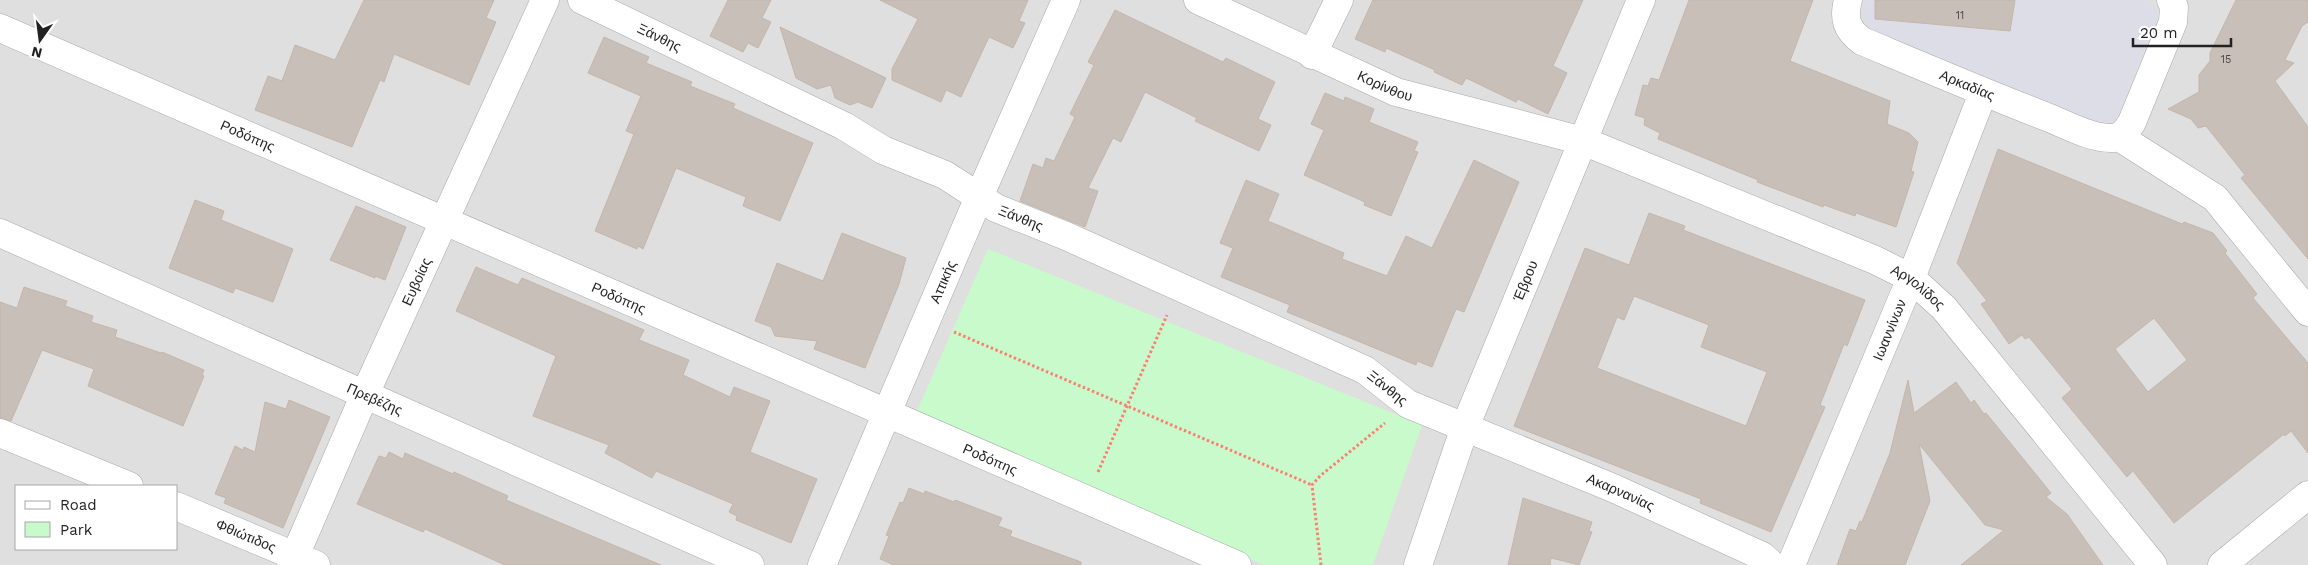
<svg xmlns="http://www.w3.org/2000/svg" width="2308" height="565" font-family="'Work Sans',sans-serif">
	<style>
		.residential { fill: #e0dfdf; fill-rule: evenodd }
		.park { fill: #c8facc }
		.plaza { fill: #dddde8 }
		.building { fill: #c7bfb8; stroke: #c4b6ab; fill-rule: evenodd }
		.lines { fill: none; stroke-linecap: round; stroke-linejoin: round }
		.minor-casing { stroke: #a9a9a9; stroke-width: 29 }
		.tertiary-casing { stroke: #a9a9a9; stroke-width: 29 }
		.path { stroke: #fa8072; stroke-width: 3; stroke-dasharray: 2.5 2.5; stroke-linecap: butt }
		.minor { stroke: #fff; stroke-width: 28 }
		.tertiary { stroke: #fff; stroke-width: 28 }
		.labels { text-anchor: middle; stroke-width: 4; stroke-linejoin: round; paint-order: stroke }
		.number-label { font-size: 11px; fill: #4b4948 }
		.street-label { font-size: 14px; fill: #222; stroke: #fff }
	</style>
	<rect width="100%" height="100%" fill="#f2efe9"/>
	<path class="residential" d="M0,0h2308v565h-2308zM16,486h160v63h-160z"/>
	<path class="park" d="M988,249l434,176 -49,140h-109l-350,-147z"/>
	<path class="plaza" d="M1866,0h283l9,12 1,9 -38,91 -12,12 -15,1 -217,-89 -8,-8 -4,-9 -2,-9z"/>
	<g class="building">
		<path d="M364,0h130l-8,18 10,4 -27,63 -75,-31 -10,28 -4,-2 -28,67 -97,-37 13,-34 14,5 13,-36 40,15z"/>
		<path d="M728,0h43l-9,18 9,4 -13,26 -10,-5 -5,9 -33,-16z"/>
		<path d="M880,0h148l-9,21 6,2 -12,25 -24,-11 -28,60 -15,-7 -5,12 -49,-22v-11l26,-50z"/>
		<path d="M1373,0h210l-30,66 14,7 -19,41 -30,-15 -2,3 -50,-24 -4,7 -28,-13 1,-2 -49,-22 -1,4 -30,-13z"/>
		<path d="M1689,0h124l-23,61 100,40 -3,23 22,9 9,9 -7,29 3,1 -18,55 -40,-14 -1,3 -31,-11 -1,2 -66,-25 1,-2 -100,-41 2,-6 -16,-8 1,-7 -10,-3 8,-30 5,1 3,-8 8,2z"/>
		<path d="M1875,0h140l-5,31 -135,-12z"/>
		<path d="M2236,0h72v22l-6,4 -17,34 9,3 -19,18 33,46v132l-67,-81 4,-3 -39,-49 -8,2 -7,-9 -23,-10 31,-17v-17l11,-14v-8z"/>
		<path d="M1115,10l108,52 3,-4 49,24 -17,37 13,6 -12,26 -64,-30 2,-3 -52,-26 -24,50 -8,-4 -25,50 10,3 -13,36 -65,-26 13,-37 10,4 3,-10 8,3 21,-44 -5,-3 24,-49 -6,-3z"/>
		<path d="M780,27l106,51 -14,30 -14,-6 -8,3 -15,-7 -4,-13 -14,4 -21,-11z"/>
		<path d="M604,37l45,20 -3,6 46,19 -2,4 45,18 -2,4 80,35 -33,78 -37,-15 3,-9 -70,-29 -33,81 -5,-3 -1,3 -42,-18 39,-97 -8,-3 15,-35 -53,-23z"/>
		<path d="M1325,93l19,8 1,-4 29,12 -5,13 49,20 -4,9 4,1 -27,64 -27,-11 1,-3 -61,-27 20,-45 -13,-6z"/>
		<path d="M1998,149l184,75 2,-2 29,11 14,18 -2,2 32,41 -4,4 55,65v90l-17,-22 -6,5 -1,-2 -110,89 -41,-52 -6,6 -65,-79 10,-9 -43,-52 -4,2 -3,-4 -13,9 -28,-40 6,-3 -30,-38zM2154,318l33,42 -39,32 -33,-43z"/>
		<path d="M1474,160l45,22 -55,130 -8,-3 -24,58 -15,-6 -1,4 -129,-53 3,-7 -69,-28 12,-29 -13,-5 26,-63 33,14 -11,27 76,32 -2,6 45,17 19,-40 26,12z"/>
		<path d="M195,200l29,11 -3,9 72,29 -20,53 -38,-14 -2,5 -64,-25z"/>
		<path d="M356,206l50,21 -21,53 -10,-4v2l-45,-18z"/>
		<path d="M1649,213l36,13 -2,4 182,70 -18,46 -3,-2 -24,61 5,2 -54,125 -71,-29 1,-4 -187,-73 71,-178 44,17zM1634,296l75,29 -8,22 66,25 -21,54 -149,-58 20,-51 7,3z"/>
		<path d="M842,233l64,25 -7,26 -34,84 -51,-19 3,-8 -42,-5 -4,-9 -16,-6 22,-58 46,18z"/>
		<path d="M476,267l42,18 4,-7 122,52 -5,10 50,20 -6,15 47,22 4,-10 36,14 -20,51 67,27 -26,64 -55,-23 1,-4 -8,-4 4,-8 -77,-33 -4,7 -47,-25 4,-8 -76,-29 23,-60 -100,-45z"/>
		<path d="M24,287l43,14 -2,5 28,10 -2,6 26,8 -2,7 46,16 1,-1 42,18 -2,5 2,1 -21,50 -95,-40 6,-17 -52,-19 -31,71 -11,-3v-116l17,6z"/>
		<path d="M1908,380l6,33 42,-31 15,21 3,-3 10,14 2,-1 65,80 -5,4 21,17 36,51h-142l43,-35 -19,-5 -66,-81 11,57 -25,64h-68l13,-36 6,2 4,-10 2,1 28,-69z"/>
		<path d="M289,400l41,17 -47,111 -59,-25 2,-5 -11,-4 20,-48 8,4 1,-3 11,5 10,-50 21,7z"/>
		<path d="M389,452l14,7 2,-6 48,21 1,-2 54,24 -2,4 155,65h-156l-80,-36 -2,3 -66,-28 22,-48 7,2z"/>
		<path d="M909,488l15,6 1,-3 29,11 1,-2 47,18 -4,8 14,5 -2,5 71,26v3h-187l-14,-6 9,-23 -3,-1 14,-33 3,1z"/>
		<path d="M1523,498l69,24 -3,9 3,1 -13,33 -28,-7 -1,7h-42z"/>
	</g>
	<g class="lines">
		<defs>
			<g id="minor">
				<path id="s1" d="M582,0l262,126 39,24 62,25 51,33 70,28 299,134 43,34 205,84 149,68 10,9"/>
				<path id="s2" d="M1198,0l198,92 187,49 292,119 36,18 33,30 209,257"/>
				<path id="s3" d="M1848,0c-5,19 -1,30 14,41 62,26 123,52 185,76 20,8 45,22 66,21 10,-1 14,-8 19,-16l41,-100 1,-15 -3,-7"/>
				<path id="s4" d="M0,28c413,179 824,361 1237,537"/>
				<path d="M1312,55l27,-55"/>
				<path d="M2119,137l96,61 93,114"/>
				<path id="s5" d="M0,233l750,332"/>
				<path d="M0,433l129,53"/>
				<path id="s6" d="M176,506l140,59"/>
				<path id="s7" d="M291,565l74,-171 180,-394"/>
				<path id="s8" d="M822,565l157,-368 87,-197"/>
				<path id="s9" d="M1791,565l120,-287 72,-185"/>
				<path d="M2222,565l86,-70"/>
			</g>
			<g id="tertiary">
				<path id="s10" d="M1418,565l47,-138 176,-427"/>
			</g>
		</defs>
		<use href="#minor" class="minor-casing"/>
		<use href="#tertiary" class="tertiary-casing"/>
		<g class="path">
			<path d="M954,332l358,153"/>
			<path d="M1098,472l69,-157"/>
			<path d="M1321,565l-9,-80 8,-9 65,-53"/>
		</g>
		<use href="#minor" class="minor"/>
		<use href="#tertiary" class="tertiary"/>
	</g>
	<g class="labels">
		<g class="number-label">
			<text x="1960" y="19">11</text>
			<text x="2226" y="63">15</text>
		</g>
		<g class="street-label">
			<text dy="5" stroke="none"><textPath href="#s1" startOffset="86">Ξάνθης</textPath></text>
			<text dy="5" stroke="none"><textPath href="#s2" startOffset="206">Κορίνθου</textPath></text>
			<text dy="5" stroke="none"><textPath href="#s3" startOffset="161">Αρκαδίας</textPath></text>
			<text dy="5" stroke="none"><textPath href="#s4" startOffset="270">Ροδόπης</textPath></text>
			<text dy="5" stroke="none"><textPath href="#s1" startOffset="491">Ξάνθης</textPath></text>
			<text dy="5" stroke="none"><textPath href="#s10" startOffset="304">Έβρου</textPath></text>
			<text dy="5" stroke="none"><textPath href="#s7" startOffset="310">Ευβοίας</textPath></text>
			<text dy="5" stroke="none"><textPath href="#s8" startOffset="308">Αττικής</textPath></text>
			<text dy="5" stroke="none"><textPath href="#s2" startOffset="778">Αργολίδος</textPath></text>
			<text dy="5" stroke="none"><textPath href="#s4" startOffset="675">Ροδόπης</textPath></text>
			<text dy="5" stroke="none"><textPath href="#s9" startOffset="255">Ιωαννίνων</textPath></text>
			<text dy="5" stroke="none"><textPath href="#s1" startOffset="896">Ξάνθης</textPath></text>
			<text dy="5" stroke="none"><textPath href="#s5" startOffset="410">Πρεβέζης</textPath></text>
			<text dy="5" stroke="none"><textPath href="#s4" startOffset="1080">Ροδόπης</textPath></text>
			<text dy="5" stroke="none"><textPath href="#s1" startOffset="1152">Ακαρνανίας</textPath></text>
			<text dy="5" stroke="none"><textPath href="#s6" startOffset="76">Φθιώτιδος</textPath></text>
		</g>
	</g>
	<rect x="15" y="485" width="162" height="65" fill="#ffffff" stroke="#a7a7a7"/>
	<rect x="25" y="501" width="25" height="8" fill="#ffffff" stroke="#a7a7a7"/>
	<text x="60" y="510" font-size="15" fill="#222222">Road</text>
	<rect x="25" y="522" width="25" height="15" fill="#c8facc" stroke="#a7a7a7"/>
	<text x="60" y="535" font-size="15" fill="#222222">Park</text>
	<g transform="translate(40 40) rotate(194)" stroke="#ffffff" stroke-width="4" paint-order="stroke">
	<path d="M0-4L9 19L0 12L-9 19Z" fill="#222222"/>
	<text y="-8" font-size="14" font-weight="bold" text-anchor="middle" fill="#222222">N</text>
	</g>
	<path d="M2133 38v8h98v-8" fill="none" stroke="#222222" stroke-width="2.5"/>
	<text x="2140" y="38" font-size="15" fill="#222222" stroke="#ffffff" stroke-width="4" paint-order="stroke">20 m</text>
</svg>
